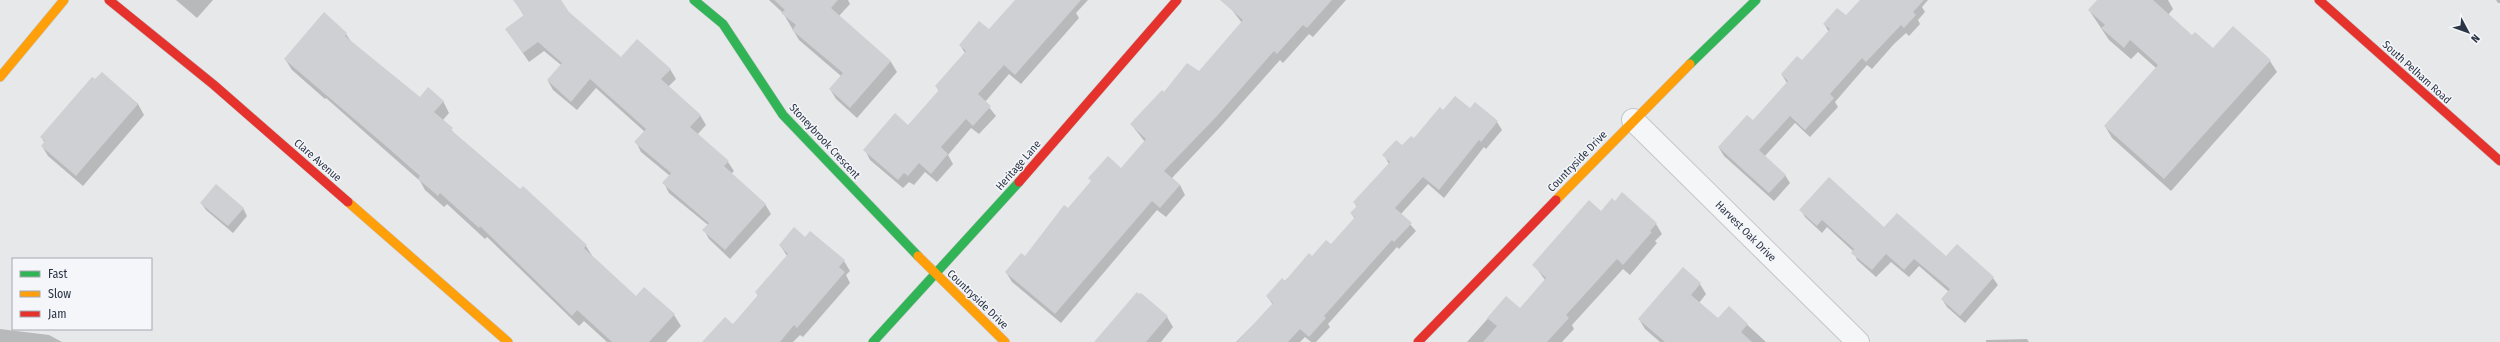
<svg xmlns="http://www.w3.org/2000/svg" width="2500" height="342" font-family="'Fira Sans Condensed',sans-serif">
	<style>
		.shadow { fill: #0003 }
		.building { fill: #ced0d3 }
		.lines { fill: none; stroke-linecap: round; stroke-linejoin: round }
		.street-casing { stroke: #c4c6c8; stroke-width: 24 }
		.fast-casing { stroke: #c4c6c8; stroke-width: 10 }
		.slow-casing { stroke: #c4c6c8; stroke-width: 10 }
		.jam-casing { stroke: #c4c6c8; stroke-width: 10 }
		.street { stroke: #f5f6f7; stroke-width: 22 }
		.fast { stroke: #30b455; stroke-width: 9 }
		.slow { stroke: #ff9f0a; stroke-width: 9 }
		.jam { stroke: #e5322d; stroke-width: 9 }
		.labels { text-anchor: middle; stroke-width: 3; stroke-linejoin: round; paint-order: stroke }
		.street-label { font-size: 11px; fill: #2b3445; stroke: #f4f6f9 }
	</style>
	<rect width="100%" height="100%" fill="#e6e8ea"/>
	<g class="shadow">
		<path d="M176,0h37l-16,18z"/>
		<path d="M517,0h42l9,12 53,46 49,11 6,10 -8,8 32,28 6,10 -9,10 31,27 6,9 -3,3 34,30 6,10 -41,45 -21,-20 -5,-9 4,-5 -39,-32 -5,-10 6,-7 -29,-24 -5,-10 9,-10 -49,-44 -19,22 -24,-20 -5,-9 13,-16 -17,-14 -15,11 -23,-33 18,-13 -9,-15z"/>
		<path d="M769,0h79l2,4 -11,12 52,46 6,10 -40,46 -21,-19 -6,-10 11,-13 -42,-36 -16,-27z"/>
		<path d="M1016,0h72l-12,13 3,5 -58,66 -12,-10 -24,28 11,14 -17,18 -8,-6 -23,27 5,9 -16,18 -12,-10 -11,13 -5,-3 -6,6 -33,-28 -5,-10 43,-24 31,-35 -3,-5 29,-33 -5,-8 29,-14z"/>
		<path d="M1241,0h105l-33,37 -4,-3 -26,29 -3,-3 -58,65 -50,53 8,7 5,10 -19,22 -9,-7 -96,113 -49,-41 -6,-10 19,-15 43,-48 53,-40 24,-27 -14,-18 33,-30 35,-21 43,-50 -10,-13z"/>
		<path d="M1861,0h67l-6,7 3,5 -7,8 2,4 -11,12 -3,-3 -12,11 -22,25 -5,-4 -32,37 3,5 -28,30 -15,-14 -31,34 21,18 5,8 -16,18 -50,-45 -5,-8 34,-27 34,-38 -5,-8 20,-13 27,-30 -5,-8 22,-7z"/>
		<path d="M2098,0h70l5,9 -5,6 24,21 21,13 57,12 7,11 -106,119 -59,-53 -7,-12 51,-58 -18,-16 -7,7 -22,-19 -20,-30z"/>
		<path d="M2496,0h4v3h-2z"/>
		<path d="M346,34l6,9 68,55 23,3 6,12 -6,7 12,14 66,56 2,-3 63,59 7,11 43,40 38,18 7,11 -15,16h-59l-23,-21 -5,5 -92,-89 -2,2 -38,-35 -3,3 -19,-17 -5,-9 -94,-83 -1,1 -33,-29 -7,-11z"/>
		<path d="M102,73l36,31 6,11 -61,71 -35,-30 -6,-10 3,-3 -4,-6z"/>
		<path d="M1470,110l27,12 5,8 -16,19 -2,-2 -40,51 -16,-14 -27,30 15,17 -17,18 -2,-2 -69,77 2,3 -14,15h-5l-6,-5 -5,5h-64l37,-37 -6,-9 45,-39 20,-11 23,-27 -4,-6 6,-6 -3,-5 35,-38 -5,-9 30,-15 29,-29z"/>
		<path d="M201,203l42,5 4,8 -14,17 -27,-23z"/>
		<path d="M1801,210l83,19 109,49 5,7 -33,38 -18,-16 -5,-8 7,-7 -30,-26 -10,11 -18,-15 -15,15 -19,-17 -3,-8 -27,-25 -5,6 -17,-16z"/>
		<path d="M1601,212l55,12 6,10 -7,7 2,2 -27,32 -7,-6 -51,56 2,4 -12,13h-95l39,-44 14,12 25,-30 -11,-15z"/>
		<path d="M811,232l33,29 6,10 -4,4 4,8 -47,54 -3,-2 -7,7h-88l28,-17 25,-29 -2,-4 31,-36 -7,-11 25,-7z"/>
		<path d="M1683,269l17,15 6,10 -7,9 19,17 11,-12 37,34h-106l-15,-13 -6,-10z"/>
		<path d="M1141,294l26,23 6,10 -12,15h-56z"/>
		<path d="M0,329l49,6 13,7h-62z"/>
		<path d="M2027,339l2,3h-43v-2z"/>
	</g>
	<g class="building">
		<path d="M513,0h48l8,12 52,45 16,-18 34,30 -10,10 40,36 -11,12 39,34 -5,5 42,38 -41,46 -23,-20 7,-7 -47,-40 9,-10 -37,-31 12,-13 -56,-50 -19,23 -24,-22 15,-17 -24,-21 -15,11 -18,-24 19,-14z"/>
		<path d="M774,0h64l-7,8 60,53 -41,47 -21,-19 14,-16 -51,-43 4,-5 -15,-12 4,-3z"/>
		<path d="M1015,0h66l-66,75 -11,-10 -26,29 13,12 -18,20 -7,-7 -25,28 7,7 -17,20 -12,-11 -11,13 -4,-3 -6,7 -35,-30 32,-37 13,12 31,-35 -4,-4 31,-35 -7,-6 20,-24 10,8z"/>
		<path d="M1220,0h112l-25,28 -4,-3 -26,29 -3,-3 -57,65 -53,55 16,14 -20,23 -8,-7 -97,113 -50,-42 16,-19 4,3 39,-51 4,3 23,-27 -3,-3 20,-22 13,12 25,-29 -16,-15 32,-34 2,2 23,-29 12,8 44,-51z"/>
		<path d="M1860,0h64l-11,12 3,3 -12,13 -3,-3 -35,37 -4,-4 -32,36 4,4 -29,32 -15,-14 -31,34 27,25 -17,18 -51,-46 29,-32 6,5 35,-39 -7,-7 16,-18 5,4 28,-31 -7,-5 14,-16 9,7z"/>
		<path d="M2097,0h56l39,35 3,-3 18,16 20,-22 38,34 -107,119 -60,-53 54,-61 -28,-25 -6,8 -23,-20 4,-3 -17,-15z"/>
		<path d="M324,12l23,21 -2,3 75,61 8,-10 16,14 -10,11 19,16 -2,2 69,59 3,-3 64,59 -3,3 52,48 8,-9 31,27 -26,28h-37l-35,-32 -5,6 -92,-90 -1,2 -39,-35 -2,3 -20,-17 2,-3 -33,-29 -103,-88z"/>
		<path d="M102,72l36,32 -62,72 -35,-30 4,-5 -5,-4 52,-60 3,2z"/>
		<path d="M1455,96l15,12 5,-6 23,19 -17,21 -2,-2 -40,50 -16,-13 -28,31 17,15 -18,19 -2,-2 -68,76 2,2 -17,19 -9,-8 -12,13h-51l36,-39 -7,-7 16,-18 3,3 24,-28 3,3 14,-16 5,4 24,-27 -5,-4 7,-7 -4,-4 37,-40 -8,-7 14,-15 6,5 9,-9 3,2 26,-31 3,3z"/>
		<path d="M1829,177l55,50 13,-14 49,43 11,-12 37,33 -34,39 -19,-17 9,-10 -36,-30 -10,11 -18,-16 -14,16 -21,-17 3,-4 -32,-29 -5,6 -18,-16z"/>
		<path d="M216,184l28,24 -16,18 -28,-23z"/>
		<path d="M1622,192l35,31 -7,8 2,1 -29,33 -6,-6 -51,56 3,3 -22,24h-64l14,-16 -10,-8 19,-22 14,12 26,-30 -14,-13 57,-65 12,11 11,-13 3,3z"/>
		<path d="M794,227l11,10 5,-6 35,29 -6,7 6,5 -48,56 -3,-3 -14,17h-78l23,-25 8,7 25,-29 -3,-3 33,-38 -9,-9z"/>
		<path d="M1683,267l18,16 -10,12 27,23 11,-12 19,18 -7,8 11,10h-87l-27,-23z"/>
		<path d="M1137,292l2,2 2,-1 27,23 -22,26h-52z"/>
	</g>
	<g class="lines">
		<defs>
			<path id="street" d="M1633,120l225,222"/>
			<g id="fast">
				<path d="M694,0l29,24 60,91 135,141"/>
				<path d="M1690,64l66,-64"/>
				<path d="M873,342l146,-160"/>
			</g>
			<g id="slow">
				<path d="M0,77l64,-77"/>
				<path d="M1556,200l134,-136"/>
				<path d="M348,202l160,140"/>
				<path d="M918,256l87,86"/>
			</g>
			<g id="jam">
				<path d="M109,0l105,85 134,117"/>
				<path d="M2319,0l181,161"/>
				<path d="M1019,182l158,-182"/>
				<path d="M1418,342l138,-142"/>
			</g>
		</defs>
		<use href="#street" class="street-casing"/>
		<use href="#fast" class="fast-casing"/>
		<use href="#slow" class="slow-casing"/>
		<use href="#jam" class="jam-casing"/>
		<use href="#street" class="street"/>
		<use href="#fast" class="fast"/>
		<use href="#slow" class="slow"/>
		<use href="#jam" class="jam"/>
	</g>
	<g class="labels">
		<g class="street-label">
			<text transform="translate(2417 72) rotate(42)" y="4">South Pelham Road</text>
			<text transform="translate(825 141) rotate(47)" y="4">Stoneybrook Crescent</text>
			<text transform="translate(318 160) rotate(41)" y="4">Clare Avenue</text>
			<text transform="translate(1577 161) rotate(-46)" y="4">Countryside Drive</text>
			<text transform="translate(1018 165) rotate(-49)" y="4">Heritage Lane</text>
			<text transform="translate(1746 231) rotate(45)" y="4">Harvest Oak Drive</text>
			<text transform="translate(978 299) rotate(44)" y="4">Countryside Drive</text>
		</g>
	</g>
	<rect x="12" y="258" width="140" height="72" fill="#f4f6f9" stroke="#a4a8b1"/>
	<rect x="20" y="271" width="20" height="6" fill="#30b455" stroke="#a4a8b1"/>
	<text x="48" y="278" font-size="12" fill="#2b3445">Fast</text>
	<rect x="20" y="291" width="20" height="6" fill="#ff9f0a" stroke="#a4a8b1"/>
	<text x="48" y="298" font-size="12" fill="#2b3445">Slow</text>
	<rect x="20" y="311" width="20" height="6" fill="#e5322d" stroke="#a4a8b1"/>
	<text x="48" y="318" font-size="12" fill="#2b3445">Jam</text>
	<g transform="translate(2468 32) rotate(131)" stroke="#f4f6f9" stroke-width="3" paint-order="stroke">
	<path d="M0-3L7 15L0 10L-7 15Z" fill="#2b3445"/>
	<text y="-6" font-size="11" font-weight="bold" text-anchor="middle" fill="#2b3445">N</text>
	</g>
</svg>
